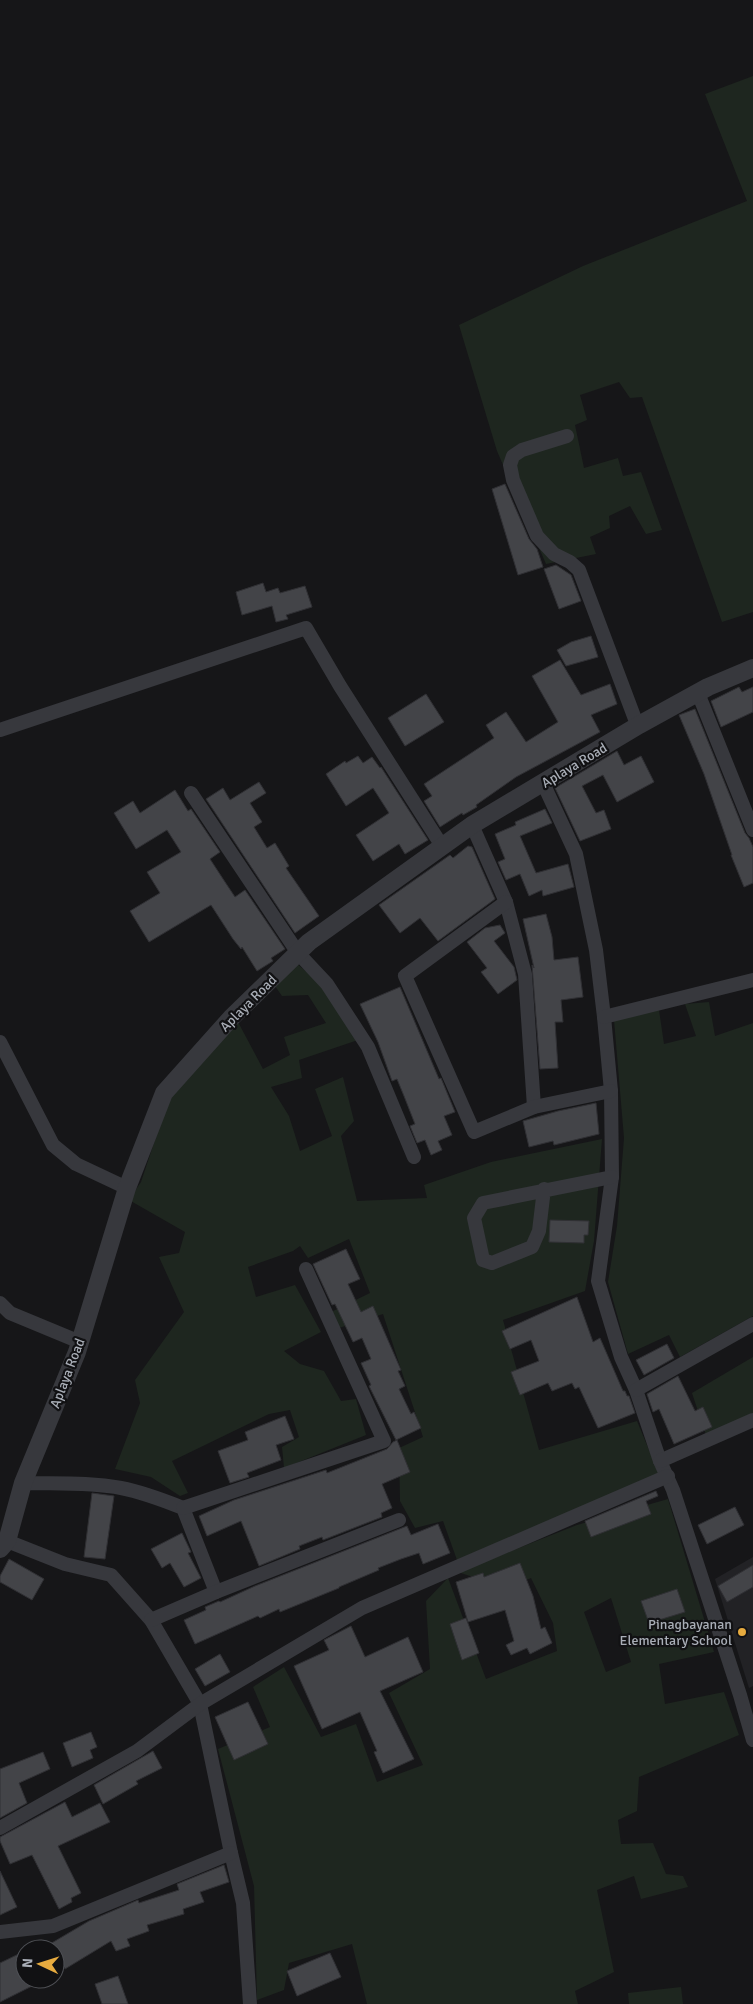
<svg xmlns="http://www.w3.org/2000/svg" width="753" height="2004" font-family="Signika,sans-serif">
	<style>
		.built { fill: #222225 }
		.green { fill: #1e261f; fill-rule: evenodd }
		.building { fill: #434448; stroke: #303034 }
		.lines { fill: none; stroke-linecap: round; stroke-linejoin: round }
		.minor { stroke: #37383d; stroke-width: 14 }
		.tertiary { stroke: #37383d; stroke-width: 18 }
		.poi-dot { fill: #e7ab3f; stroke: #111113; stroke-width: 2 }
		.labels { text-anchor: middle; stroke-width: 4.5; stroke-linejoin: round; paint-order: stroke }
		.street-label { font-size: 14px; fill: #a9aeb7; stroke: #111113 }
		.poi-label { font-size: 14px; fill: #a9aeb7; stroke: #111113; text-anchor: end }
	</style>
	<rect width="100%" height="100%" fill="#161618"/>
	<path class="built" d="M753,1557v129l-4,2 -34,-109z"/>
	<g class="green">
		<path d="M753,76v536l-31,10 -80,-225 -12,1 -11,-16 -39,13 7,25 -12,5 9,43 34,-10 5,18 18,-4 21,58 -16,4 -16,-28 -21,10 1,12 -20,9 6,17 -50,10 -49,-113 -38,-126 124,-59 164,-65 -42,-107z"/>
		<path d="M296,963l24,20 38,57 -59,20 3,18 -31,9 18,29 11,35 32,-15 -17,-47 28,-12 11,44 -13,15 16,65 70,-3 -3,-13 67,-23 111,-23 -8,102 -9,50 -82,29 36,130 98,-29 22,53 -202,86 -14,-39 -28,7 -15,-27 -1,-53 24,-11 -40,-123 -44,14 -8,-16 39,-19 -21,-54 -41,19 -8,-12 -7,5 -45,16 8,30 39,-12 26,47 -37,19 16,13 24,7 17,30 15,-2 10,36 -82,33 -2,-21 17,-10 -9,-27 -21,4 -97,47 16,32 -8,3 -29,-19 -36,-8 25,-66 -5,-23 49,-68 -25,-55 20,-4 6,-21 -56,-32 12,-18 27,-81 70,-79 25,47 27,-14 -6,-18 42,-14 -18,-28 -26,1 -7,-10z"/>
		<path d="M709,1002l6,34 38,-13v293l-73,41 -11,-22 -41,19 -20,-72 9,-56 7,-88 -10,-118 45,-10 5,34 32,-8 -11,-32z"/>
		<path d="M753,1357v56l-47,22 -14,-42z"/>
		<path d="M668,1499l46,153 -55,12 6,40 59,-12 15,43 -100,42 -2,34 -19,9 3,24 32,-1 13,31 17,2 5,11 -47,12 -7,-23 -37,14 17,82 -39,19 3,13h-211l-15,-60 -63,19 -5,27 -27,10 -3,-114 -36,-137 52,-22 -17,-40 31,-20 37,70 35,-13 21,58 46,-17 -34,-72 41,-24 -4,-68 22,-23 38,101 71,-28 -4,-28 -22,-45 -35,15 -17,-14 -21,-7 119,-47zM611,1598l20,64 -25,10 -22,-60z"/>
		<path d="M681,1987l2,17h-54l-1,-11z"/>
	</g>
	<g class="building">
		<path d="M505,484l24,55 8,10 6,18 -25,8 -26,-86z"/>
		<path d="M556,565l15,10 10,26 -22,8 -15,-40z"/>
		<path d="M263,583l3,9 12,-4 2,5 25,-7 7,21 -26,8 2,4 -12,3 -4,-16 -30,9 -6,-23z"/>
		<path d="M591,636l7,21 -32,9 -9,-16 14,-8z"/>
		<path d="M560,660l21,35 29,-11 7,20 -26,11 9,17 -84,45 -40,28 1,2 -14,8 -1,-2 -22,14 -16,-26 8,-5 -8,-12 70,-46 -8,-13 20,-13 20,30 32,-20 -26,-46z"/>
		<path d="M739,687l3,5 11,-5v25l-32,15 -10,-26z"/>
		<path d="M426,694l18,28 -39,24 -17,-28z"/>
		<path d="M695,709l50,124 4,5 4,9v36l-9,4 -13,-32h1l-28,-81 -25,-59z"/>
		<path d="M617,751l7,14 17,-9 13,26 -37,20 -14,-27 -21,11 14,27 8,-3 7,19 -31,12 -25,-53z"/>
		<path d="M358,756l5,7 9,-6 8,11 1,-1 47,73 -23,14 -6,-10 -26,17 -17,-26 33,-22 -16,-25 -27,18 -20,-32 19,-13 1,2z"/>
		<path d="M259,782l7,11 -16,10 12,19 -8,5 13,21 8,-5 14,23 -3,2 33,48 -24,17 -89,-134 17,-11 7,12z"/>
		<path d="M175,790l13,21 3,-2 29,43 -10,7 15,23 10,15 10,-7 40,59 -14,9 2,3 -16,10 -15,-24 -1,2 -8,-10 -22,-34 -62,37 -19,-31 30,-18 -13,-21 34,-20 -14,-22 -31,19 -22,-36 19,-12 7,12z"/>
		<path d="M545,809l7,14 -32,13 16,37 32,-9 6,23 -31,9 -1,-6 -13,6 -9,-22 -14,6 -8,-18 7,-3 -10,-25 21,-9 -1,-3z"/>
		<path d="M468,846l4,1 23,52 -57,42 -18,-23 -20,15 -21,-28 71,-50 3,3z"/>
		<path d="M546,914l6,23 2,23 24,-3 5,40 -22,3 2,22h-8l3,46 -18,1 -8,-104 2,3 -11,-49z"/>
		<path d="M500,925l5,8 -11,8 20,26 3,13 -19,14 -17,-22 6,-4 -20,-26 18,-14z"/>
		<path d="M400,987l39,92 2,-1 14,34 -11,4 8,19 -14,6 4,9 -11,5 -6,-15 -8,3 -7,-17 5,-2 -11,-28 -7,-17 -5,2 -14,-39 -18,-38z"/>
		<path d="M596,1103l3,31 -45,11 -1,-4 -24,6 -6,-26 35,-10z"/>
		<path d="M550,1220l39,1 -1,14h-4v8l-35,-1z"/>
		<path d="M346,1249l14,30 -12,5 13,28 12,-6 28,64 -3,1 7,15 -6,3 12,25 3,-2 7,16 -25,12 -27,-54 2,-1 -10,-22 10,-4 -9,-21 -9,4 -18,-38 -3,1 -19,-41z"/>
		<path d="M577,1297l16,45 7,-4 23,53h2l2,5h2l6,17 -37,15 -19,-41 -4,2 -3,-6 -20,8 -4,-8 -28,12 -9,-23 28,-11 -8,-21 -21,9 -8,-18z"/>
		<path d="M667,1344l7,14 -30,17 -8,-15z"/>
		<path d="M678,1376l17,35 8,-4 9,20 -38,17 -15,-35 -6,3 -6,-18z"/>
		<path d="M285,1416l9,23 -18,6 5,15 -34,13 2,4 -19,6 -12,-32 30,-11 -3,-8z"/>
		<path d="M397,1440l13,32 -28,12 10,24 -11,5 1,4 -59,23 -1,-3 -23,9 1,3 -41,17 -18,-45 -34,15 -8,-20 35,-16 92,-30 1,3 60,-24 6,-7z"/>
		<path d="M656,1491l2,5 -12,5 5,13 -60,23 -6,-16z"/>
		<path d="M92,1493l22,3 -9,63 -21,-2z"/>
		<path d="M735,1507l9,18 -37,19 -9,-19z"/>
		<path d="M438,1524l12,29 -27,11 -4,-11 -18,6 -23,9 1,2 -40,17v1l-59,24 -1,-3 -19,9 -2,-2 -63,28 -11,-24 22,-10 -1,-3 14,-6 1,1 35,-16 152,-60 4,9z"/>
		<path d="M182,1533l9,19 -3,1 13,25 -17,9 -14,-24 -8,5 -11,-19z"/>
		<path d="M9,1559l35,20 -12,21 -32,-18v-6z"/>
		<path d="M520,1563l13,33 8,33 4,-2 7,16 -22,11 -3,-6 -16,7 -5,-10 8,-4 -9,-31 -37,12 -12,-40 27,-9 1,4z"/>
		<path d="M753,1565v22l-26,15 -9,-16z"/>
		<path d="M677,1589l8,23 -36,11 -8,-22z"/>
		<path d="M466,1618l13,35 -17,7 -12,-36z"/>
		<path d="M351,1626l14,31 43,-20 15,35 -43,19 34,68 -31,14 -9,-21 3,-1 -17,-39 -38,17 -28,-63 35,-16 -5,-10z"/>
		<path d="M220,1654l10,18 -25,14 -10,-17z"/>
		<path d="M248,1702l20,42 -34,16 -19,-43z"/>
		<path d="M91,1732l6,15 -7,3 3,8 -21,9 -9,-24z"/>
		<path d="M153,1751l9,17 -26,13 2,3 -35,20 -9,-19z"/>
		<path d="M43,1752l7,17 -31,14 8,20 -27,15v-49z"/>
		<path d="M65,1802l7,15 28,-14 10,19 -52,24 23,47 -10,5 1,4 -13,7 -27,-54 -22,9 -10,-23v-4z"/>
		<path d="M224,1865l5,17 -29,10 4,10 -21,7 1,5 -37,11 2,6 -22,8 3,7 -14,5 -5,-10 -46,28 -10,-16v-4h-2l-3,-5 39,-23 49,-21 1,3 40,-13 -2,-6z"/>
		<path d="M0,1871l17,36 -17,8z"/>
		<path d="M25,1951v28h21l-46,23v-39z"/>
		<path d="M330,1953l11,24 -44,19 -10,-25z"/>
		<path d="M118,1976l10,28h-26l-7,-20z"/>
	</g>
	<g class="lines">
		<g class="minor">
			<path d="M567,436l-45,14 -9,6 -3,9 3,15 24,56 17,18 16,8 9,8 59,157"/>
			<path d="M698,693l55,137"/>
			<path d="M0,730l306,-102 34,58 102,160"/>
			<path d="M543,783l33,71 20,96 8,67 7,74 1,86 -14,104 23,76 15,33 24,71 13,29 67,205 13,45"/>
			<path d="M191,793l107,160 29,31 41,63 46,110"/>
			<path d="M472,825l34,77 19,72 9,133"/>
			<path d="M506,902l-101,74 69,156 60,-25 77,-16"/>
			<path d="M604,1017l149,-37"/>
			<path d="M0,1042l53,103 23,19 51,24"/>
			<path d="M544,1189l-5,42 -7,16 -40,16 -9,-3 -9,-42 9,-15 129,-26"/>
			<path d="M0,1303l10,10 70,29"/>
			<path d="M636,1390l117,-66"/>
			<path d="M660,1461l93,-41"/>
			<path d="M23,1483c32,1 66,-1 98,5 21,4 42,12 62,20l33,84"/>
			<path d="M183,1508l201,-67 -78,-172"/>
			<path d="M7,1541l58,23 46,11 40,45 49,84 31,149 12,50 7,101"/>
			<path d="M151,1620l65,-28 183,-72"/>
			<path d="M0,1828l137,-77 63,-47 162,-96 306,-132"/>
			<path d="M0,1932l53,-6 178,-73"/>
		</g>
		<path class="tertiary" d="M0,1549l7,-8 16,-58 54,-131 50,-164 37,-95 67,-75 78,-76 163,-117 167,-100 69,-38 45,-19"/>
	</g>
	<circle class="poi-dot" cx="742" cy="1632" r="5"/>
	<g class="labels">
		<g class="street-label">
			<text transform="translate(574 765) rotate(-31)" y="5">Aplaya Road</text>
			<text transform="translate(248 1003) rotate(-45)" y="5">Aplaya Road</text>
			<text transform="translate(67 1373) rotate(-69)" y="5">Aplaya Road</text>
		</g>
		<g class="poi-label">
			<text x="732" y="1629">Pinagbayanan<tspan x="732" dy="16">Elementary School</tspan></text>
		</g>
	</g>
	<g transform="translate(40 1964) rotate(274)"><circle r="24" fill="#111113" stroke="#4e5055"/>
	<path d="M0-4L9 19L0 12L-9 19Z" fill="#e7ab3f"/>
	<text y="-8" font-size="14" font-weight="bold" text-anchor="middle" fill="#a9aeb7">N</text>
	</g>
</svg>
